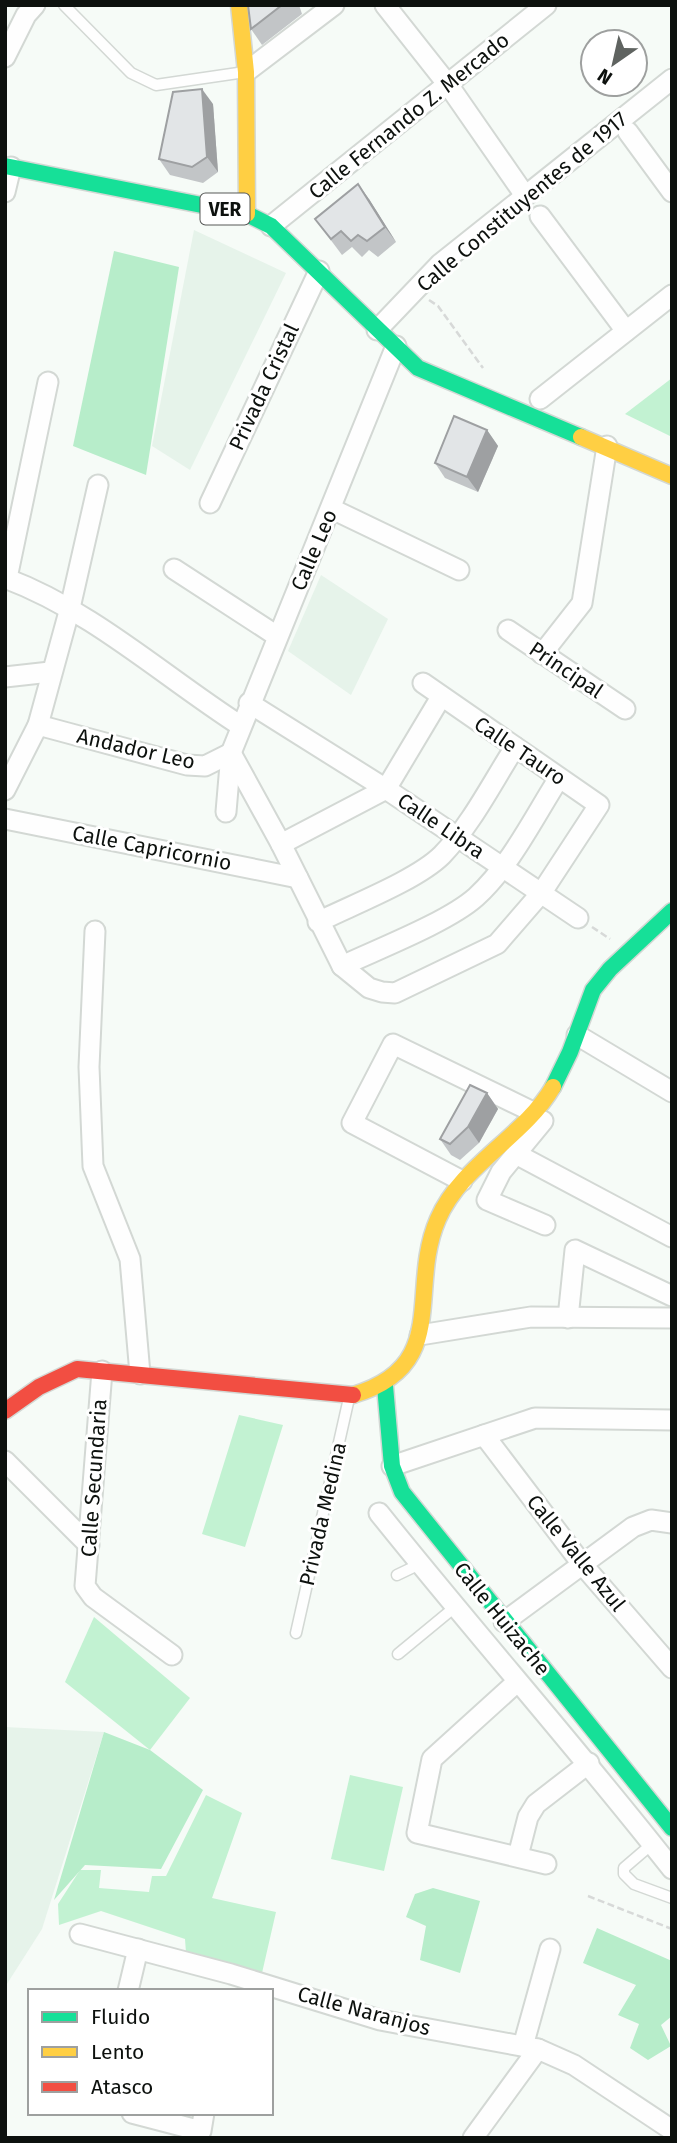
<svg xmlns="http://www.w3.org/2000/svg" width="677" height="2143" font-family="'Fira Sans',sans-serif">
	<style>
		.built { fill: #e6f3ea }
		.green { fill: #c2f2d2 }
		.forest { fill: #b7edca }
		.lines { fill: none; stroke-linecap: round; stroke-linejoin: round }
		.lane-casing { stroke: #d3d8d4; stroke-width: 13 }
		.street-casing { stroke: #d3d8d4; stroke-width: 23 }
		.fast-casing { stroke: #d3d8d4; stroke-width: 19 }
		.slow-casing { stroke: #d3d8d4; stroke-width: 19 }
		.jam-casing { stroke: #d3d8d4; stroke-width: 19 }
		.path { stroke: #d7d9d8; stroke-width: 2.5; stroke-dasharray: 7 3.5; stroke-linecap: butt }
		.lane { stroke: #fefefe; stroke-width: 10 }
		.street { stroke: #fefefe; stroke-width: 19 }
		.fast { stroke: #16e098; stroke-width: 16 }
		.slow { stroke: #ffcf43; stroke-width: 16 }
		.jam { stroke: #f24e42; stroke-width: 16 }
		.wall { fill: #c2c5c7 }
		.shaded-wall { fill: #9ea0a2 }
		.building { fill: #e2e5e7; stroke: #9ea0a2; stroke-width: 2 }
		.labels { text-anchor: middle; stroke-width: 6; stroke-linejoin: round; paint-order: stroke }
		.shield { fill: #fff; stroke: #565856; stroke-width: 2 }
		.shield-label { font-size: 19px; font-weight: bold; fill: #0d110e }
		.street-label { font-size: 21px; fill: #0d110e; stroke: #fff }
	</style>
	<rect width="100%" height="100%" fill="#f6fbf7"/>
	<g class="built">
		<path d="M194,230l92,43 -96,197 -38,-24z"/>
		<path d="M321,575l67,44 -37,76 -63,-44z"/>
		<path d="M5,1727l99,5 -62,197 -37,58z"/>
	</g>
	<g class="green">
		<path d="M672,378v59l-47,-23z"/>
		<path d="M239,1415l44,10 -38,122 -43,-13z"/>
		<path d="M94,1617l96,81 -40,52 -85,-68z"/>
		<path d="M350,1775l53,12 -19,84 -53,-12z"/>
		<path d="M206,1795l36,18 -30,85 64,14 -14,61 -76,-20 -1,-14 -84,-28 -42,14 -1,-21 22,-34h21l-2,18 50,4 3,-16h14z"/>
	</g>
	<g class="forest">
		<path d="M114,251l65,16 -33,208 -73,-29z"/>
		<path d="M104,1732l46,18 53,40 -42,79 -76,-4 -31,35z"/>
		<path d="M433,1888l47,13 -20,72 -40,-13 6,-34 -20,-9 9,-23z"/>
		<path d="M597,1928l75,33v55l-11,9 10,21 -23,14 -18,-12 9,-24 -21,-9 18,-30 -53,-22z"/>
	</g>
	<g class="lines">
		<defs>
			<g id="lane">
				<path d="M64,5l67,68 25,12 89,-13"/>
				<path d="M397,1575l23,-11"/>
				<path d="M296,1633l53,-235"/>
				<path d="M398,1654l57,-47"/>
				<path d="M652,1844l-28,24v6l10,10 38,14"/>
			</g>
			<g id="street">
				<path d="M385,5l64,81 75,108"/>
				<path d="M5,57l21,-42 9,-10"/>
				<path d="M246,72l88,-67"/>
				<path d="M628,132l44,60"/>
				<path d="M5,192l6,-25"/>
				<path d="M540,216l86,115"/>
				<path d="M271,226l275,-221"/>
				<path d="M377,330l63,-66 232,-185"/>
				<path d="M540,399l132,-104"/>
				<path d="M210,503l109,-232"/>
				<path d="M332,509l127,61"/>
				<path d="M174,569l103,67"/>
				<path d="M5,578c88,33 158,98 236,148"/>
				<path d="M7,578l41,-196"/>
				<path d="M508,630l117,79"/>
				<path d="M542,654l40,-51 25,-157"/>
				<path d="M5,677l45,-5"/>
				<path d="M249,703l137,86 192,129"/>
				<path d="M38,725l149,40 18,1 26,-13"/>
				<path d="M231,753l50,91 61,122 27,22 13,4 13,1 102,-49 45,-52 57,-87 -176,-122"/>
				<path d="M5,790l33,-65 32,-117 28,-123"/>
				<path d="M226,812l5,-59 165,-407"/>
				<path d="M5,819l293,59"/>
				<path d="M281,844l105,-55 55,-92"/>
				<path d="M318,922c34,-17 99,-42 124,-67 29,-30 50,-72 73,-108"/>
				<path d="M95,931l-6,136 4,99 37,93 10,115"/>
				<path d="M342,966c36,-17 106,-44 134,-69 35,-32 58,-80 83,-119"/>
				<path d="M577,1035l95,57"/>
				<path d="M543,1121l-42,51 -14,28 58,25"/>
				<path d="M516,1154l156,83"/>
				<path d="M462,1181l-110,-58 41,-79 142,69"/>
				<path d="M568,1318l7,-68 97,46"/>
				<path d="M420,1335l111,-18 141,1"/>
				<path d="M102,1371l-17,215 8,11 79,58"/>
				<path d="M484,1435l98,129 90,104"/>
				<path d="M5,1461l84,84"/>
				<path d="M392,1466l143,-48 137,2"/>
				<path d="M379,1513c96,120 198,235 293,356"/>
				<path d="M504,1622l129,-95 18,-7 21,3"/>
				<path d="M517,1682l-85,77 -15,74 129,31"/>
				<path d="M518,1856l10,-39 8,-13 53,-41"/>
				<path d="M80,1934l151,40 149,46 158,29 36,16 98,65"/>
				<path d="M128,1991l10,-42"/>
				<path d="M523,2046l27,-97"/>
				<path d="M132,2113l69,18 3,-18"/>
				<path d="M473,2138l65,-89"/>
			</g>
			<g id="fast">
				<path d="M5,166l242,48 24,12 147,142 163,69"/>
				<path d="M553,1087l17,-35 23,-62 17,-21 62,-58"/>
				<path d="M385,1386l7,80 10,26 270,336"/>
			</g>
			<g id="slow">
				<path d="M239,5l7,67 1,142"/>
				<path d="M581,437l91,39"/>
				<path d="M353,1395c99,-29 54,-105 85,-176 24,-55 85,-81 115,-132"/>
			</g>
			<path id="jam" d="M5,1411l34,-24 38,-18 276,26"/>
		</defs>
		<use href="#lane" class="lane-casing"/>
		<use href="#street" class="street-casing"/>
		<use href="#fast" class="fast-casing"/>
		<use href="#slow" class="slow-casing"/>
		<use href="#jam" class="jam-casing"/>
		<g class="path">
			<path d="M429,300l9,6 45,62"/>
			<path d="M592,927l18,12"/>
			<path d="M588,1896l84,33"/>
		</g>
		<use href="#lane" class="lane"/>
		<use href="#street" class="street"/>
		<use href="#fast" class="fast"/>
		<use href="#slow" class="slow"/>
		<use href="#jam" class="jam"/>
	</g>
	<g class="wall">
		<path d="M248,5h51l3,9 -40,31 -11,-16z"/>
		<path d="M213,104l5,68 -15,11 -33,-8 -11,-16z"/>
		<path d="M369,199l27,43 -18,15 -9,-7 -7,7 -10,-10 -10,8 -27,-36z"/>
		<path d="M487,430l11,16 -20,46 -33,-14 -10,-15z"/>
		<path d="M487,1093l11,16 -19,34 -19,17 -9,-5 -11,-16z"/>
	</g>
	<g class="shaded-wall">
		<path d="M202,89l11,15 5,68 -11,-15z"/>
		<path d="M358,184l11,15 27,43 -11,-15z"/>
		<path d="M487,430l11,16 -20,46 -11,-15z"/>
		<path d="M487,1093l11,16 -19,34 -11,-16z"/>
	</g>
	<g class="building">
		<path d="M248,5h34l-31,24z"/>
		<path d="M202,89l5,68 -15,10 -33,-8 14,-67z"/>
		<path d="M358,184l27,43 -18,14 -9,-6 -7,6 -10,-10 -10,8 -16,-20z"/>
		<path d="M454,416l33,14 -20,47 -32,-14z"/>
		<path d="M470,1085l17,8 -19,34 -18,17 -10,-5z"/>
	</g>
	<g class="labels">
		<rect class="shield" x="200.5" y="193.5" width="49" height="31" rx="5"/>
		<g class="shield-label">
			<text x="225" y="216">VER</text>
		</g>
		<g class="street-label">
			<text transform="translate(409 116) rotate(-39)" y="7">Calle Fernando Z. Mercado</text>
			<text transform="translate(522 202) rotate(-40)" y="7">Calle Constituyentes de 1917</text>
			<text transform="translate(264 387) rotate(-65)" y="7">Privada Cristal</text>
			<text transform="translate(314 550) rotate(-67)" y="7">Calle Leo</text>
			<text transform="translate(566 670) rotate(34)" y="7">Principal</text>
			<text transform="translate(136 749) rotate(13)" y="7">Andador Leo</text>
			<text transform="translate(520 751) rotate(34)" y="7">Calle Tauro</text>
			<text transform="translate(441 826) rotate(34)" y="7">Calle Libra</text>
			<text transform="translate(152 848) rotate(11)" y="7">Calle Capricornio</text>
			<text transform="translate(94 1478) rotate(-86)" y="7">Calle Secundaria</text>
			<text transform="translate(323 1514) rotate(-77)" y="7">Privada Medina</text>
			<text transform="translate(576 1553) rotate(51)" y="7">Calle Valle Azul</text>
			<text transform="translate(502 1619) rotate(51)" y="7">Calle Huizache</text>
			<text transform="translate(364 2011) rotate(15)" y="7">Calle Naranjos</text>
		</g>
	</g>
	<rect width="677" height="2143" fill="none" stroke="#0d110e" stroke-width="14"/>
	<rect x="28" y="1989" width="245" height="126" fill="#ffffff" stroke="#9ea09f" stroke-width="2"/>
	<rect x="42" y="2012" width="35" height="10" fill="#16e098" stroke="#9ea09f" stroke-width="2"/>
	<text x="91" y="2024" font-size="21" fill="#0d110e">Fluido</text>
	<rect x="42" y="2047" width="35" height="10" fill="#ffcf43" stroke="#9ea09f" stroke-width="2"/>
	<text x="91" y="2059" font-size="21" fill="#0d110e">Lento</text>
	<rect x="42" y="2082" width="35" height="10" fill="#f24e42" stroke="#9ea09f" stroke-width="2"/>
	<text x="91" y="2094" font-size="21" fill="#0d110e">Atasco</text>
	<g transform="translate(614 63) rotate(214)"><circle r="33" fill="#ffffff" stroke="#9ea09f" stroke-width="2"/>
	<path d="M0-5L12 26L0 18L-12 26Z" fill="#5f6360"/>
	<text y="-10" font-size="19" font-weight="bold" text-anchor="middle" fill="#0d110e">N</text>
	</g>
</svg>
